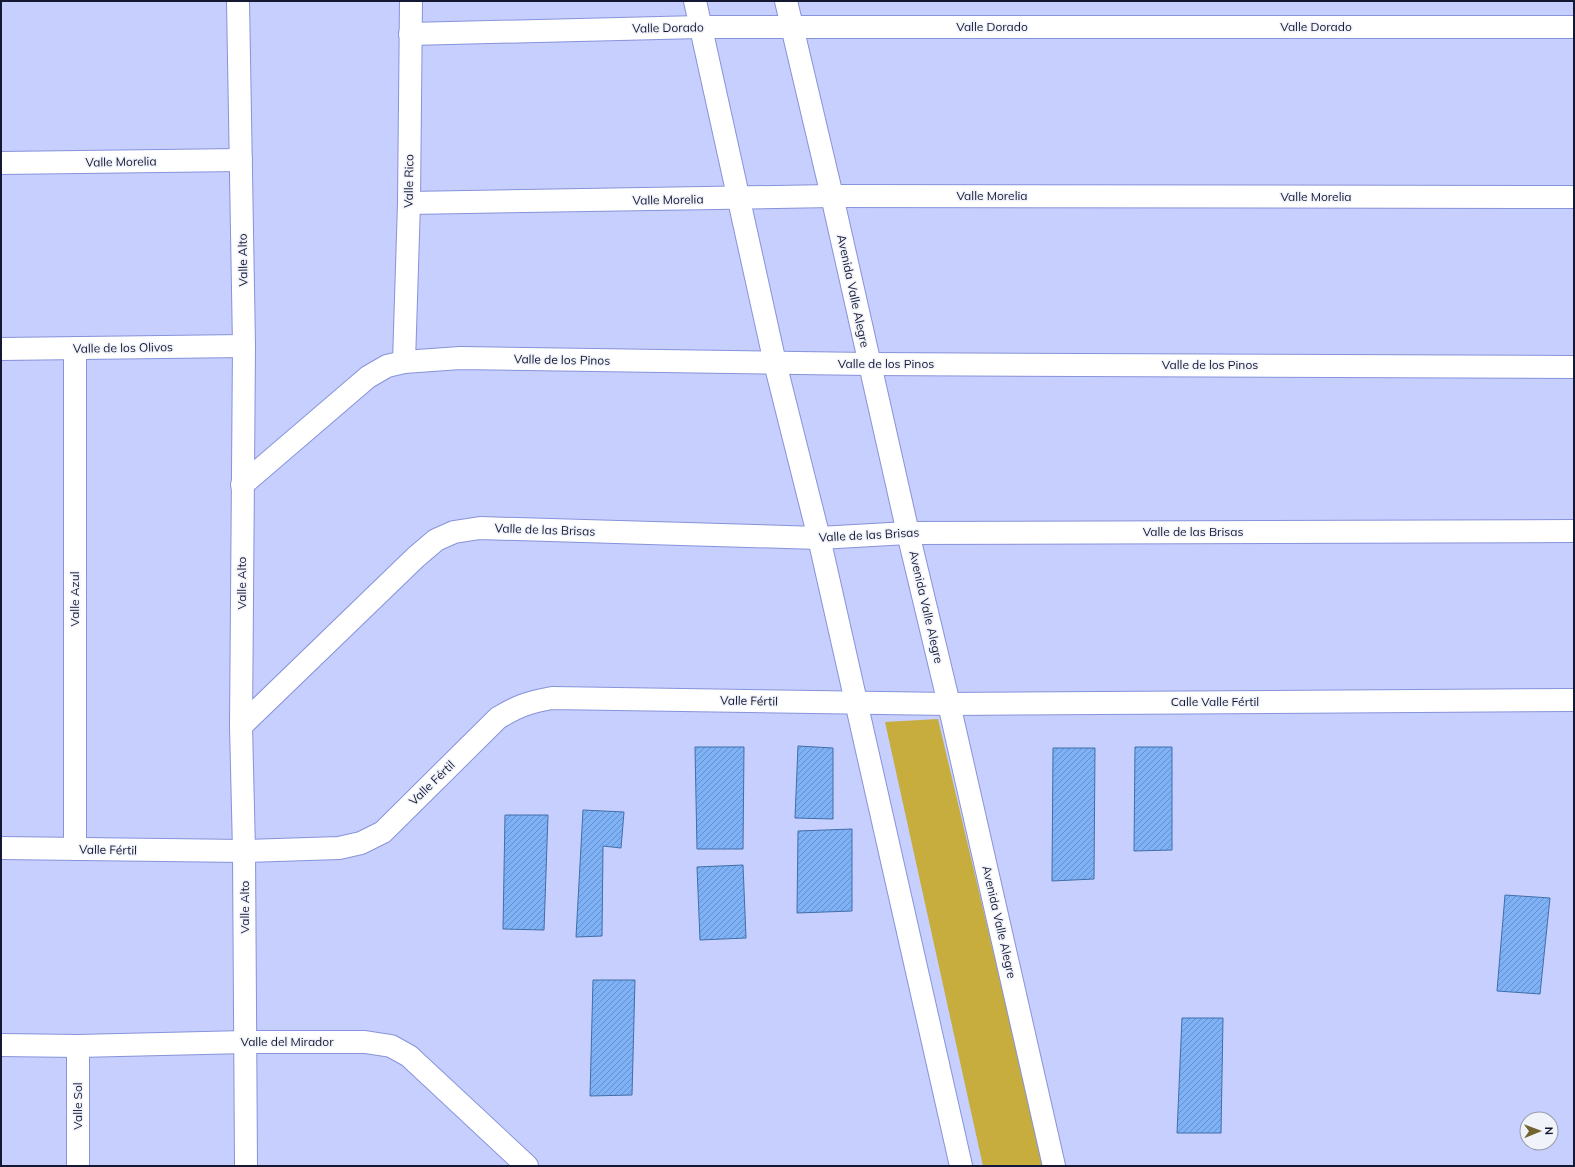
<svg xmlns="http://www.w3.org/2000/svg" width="1575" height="1167" font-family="Mulish,sans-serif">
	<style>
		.park { fill: #c6ad3d }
		.building { fill: url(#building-hatch); stroke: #426ea9 }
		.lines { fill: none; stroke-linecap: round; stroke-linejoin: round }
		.minor-casing { stroke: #8793da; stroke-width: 24 }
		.minor { stroke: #fff; stroke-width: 22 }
		.labels { text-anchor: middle; stroke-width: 3; stroke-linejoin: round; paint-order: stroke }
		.street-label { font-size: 12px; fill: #141833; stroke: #f1f3fa }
	</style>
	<defs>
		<pattern id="building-hatch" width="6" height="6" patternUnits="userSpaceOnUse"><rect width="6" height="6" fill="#7eb1f6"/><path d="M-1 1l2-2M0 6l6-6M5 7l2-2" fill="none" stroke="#668fc8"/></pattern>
	</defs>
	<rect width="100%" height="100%" fill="#c6cffd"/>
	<path class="park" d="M938,719l106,447h-61l-98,-444z"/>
	<g class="building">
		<path d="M798,746l35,2v71l-38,-1z"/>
		<path d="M695,747h49l-1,102h-46z"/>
		<path d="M1135,747h37v103l-38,1z"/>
		<path d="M1053,748h42l-1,131 -42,2z"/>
		<path d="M583,810l41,2 -3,36 -18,-2 -1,90 -26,1z"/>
		<path d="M505,815h43l-4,115 -41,-1z"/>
		<path d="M852,829v82l-55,2 1,-82z"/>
		<path d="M743,865l3,73 -46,2 -3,-73z"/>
		<path d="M1505,895l45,3 -10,96 -43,-3z"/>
		<path d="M593,980h42l-3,115 -42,1z"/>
		<path d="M1182,1018h41l-2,115h-44z"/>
	</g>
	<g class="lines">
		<defs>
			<g id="minor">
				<path d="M238,1l6,345 -3,380 3,125 2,315"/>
				<path d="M695,1l80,362 44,175 142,628"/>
				<path d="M786,1l46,195 76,337 41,171 105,462"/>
				<path d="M410,34l290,-7h874"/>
				<path d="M1,163l240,-3"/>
				<path d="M409,203l423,-7 742,1"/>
				<path d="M1,349l243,-3"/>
				<path d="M404,362l5,-159 2,-202"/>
				<path d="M242,485l126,-108 19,-11 17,-4 56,-4 409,6 705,3"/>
				<path d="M241,726l175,-169 20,-17 18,-8 26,-4 339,10 89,-5 666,-2"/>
				<path d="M1,848l243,3 95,-3 22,-5 22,-11 115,-114c20,-12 31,-16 54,-20l397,6 625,-4"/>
				<path d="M75,849v-501"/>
				<path d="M1,1045l77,1 168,-4h119l26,4 18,10 118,110"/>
				<path d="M78,1166v-120"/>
			</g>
		</defs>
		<use href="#minor" class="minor-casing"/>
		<use href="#minor" class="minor"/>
	</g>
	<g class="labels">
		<g class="street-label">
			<text x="992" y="31">Valle Dorado</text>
			<text x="1316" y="31">Valle Dorado</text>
			<text transform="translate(668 28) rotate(-1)" y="4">Valle Dorado</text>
			<text transform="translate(121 162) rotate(-1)" y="4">Valle Morelia</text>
			<text transform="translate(409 181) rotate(-89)" y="4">Valle Rico</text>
			<text x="992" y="200">Valle Morelia</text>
			<text x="1316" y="201">Valle Morelia</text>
			<text transform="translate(668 200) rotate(-1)" y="4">Valle Morelia</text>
			<text transform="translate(243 260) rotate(-91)" y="4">Valle Alto</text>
			<text transform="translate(853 291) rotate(78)" y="4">Avenida Valle Alegre</text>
			<text transform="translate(123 348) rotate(-1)" y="4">Valle de los Olivos</text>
			<text transform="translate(562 360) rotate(1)" y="4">Valle de los Pinos</text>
			<text x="886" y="368">Valle de los Pinos</text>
			<text x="1210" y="369">Valle de los Pinos</text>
			<text transform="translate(545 530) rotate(2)" y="4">Valle de las Brisas</text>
			<text x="1193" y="536">Valle de las Brisas</text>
			<text transform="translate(869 535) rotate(-3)" y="4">Valle de las Brisas</text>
			<text transform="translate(242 583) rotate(-90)" y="4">Valle Alto</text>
			<text transform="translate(75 599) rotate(-90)" y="4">Valle Azul</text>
			<text transform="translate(926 607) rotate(77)" y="4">Avenida Valle Alegre</text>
			<text transform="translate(749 701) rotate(1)" y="4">Valle Fértil</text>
			<text x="1215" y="706">Calle Valle Fértil</text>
			<text transform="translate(432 783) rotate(-44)" y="4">Valle Fértil</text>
			<text transform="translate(108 850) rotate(1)" y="4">Valle Fértil</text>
			<text transform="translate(245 907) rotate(-90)" y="4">Valle Alto</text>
			<text transform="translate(999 922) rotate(77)" y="4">Avenida Valle Alegre</text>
			<text x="287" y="1046">Valle del Mirador</text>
			<text transform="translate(78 1106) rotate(-90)" y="4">Valle Sol</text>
		</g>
	</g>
	<rect width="1575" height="1167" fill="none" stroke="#141833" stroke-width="4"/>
	<g transform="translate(1539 1131) rotate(89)"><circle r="19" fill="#f1f3fa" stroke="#999baa"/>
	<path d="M0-3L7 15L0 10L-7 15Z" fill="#706431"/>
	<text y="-6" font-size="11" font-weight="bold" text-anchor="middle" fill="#141833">N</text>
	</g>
</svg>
